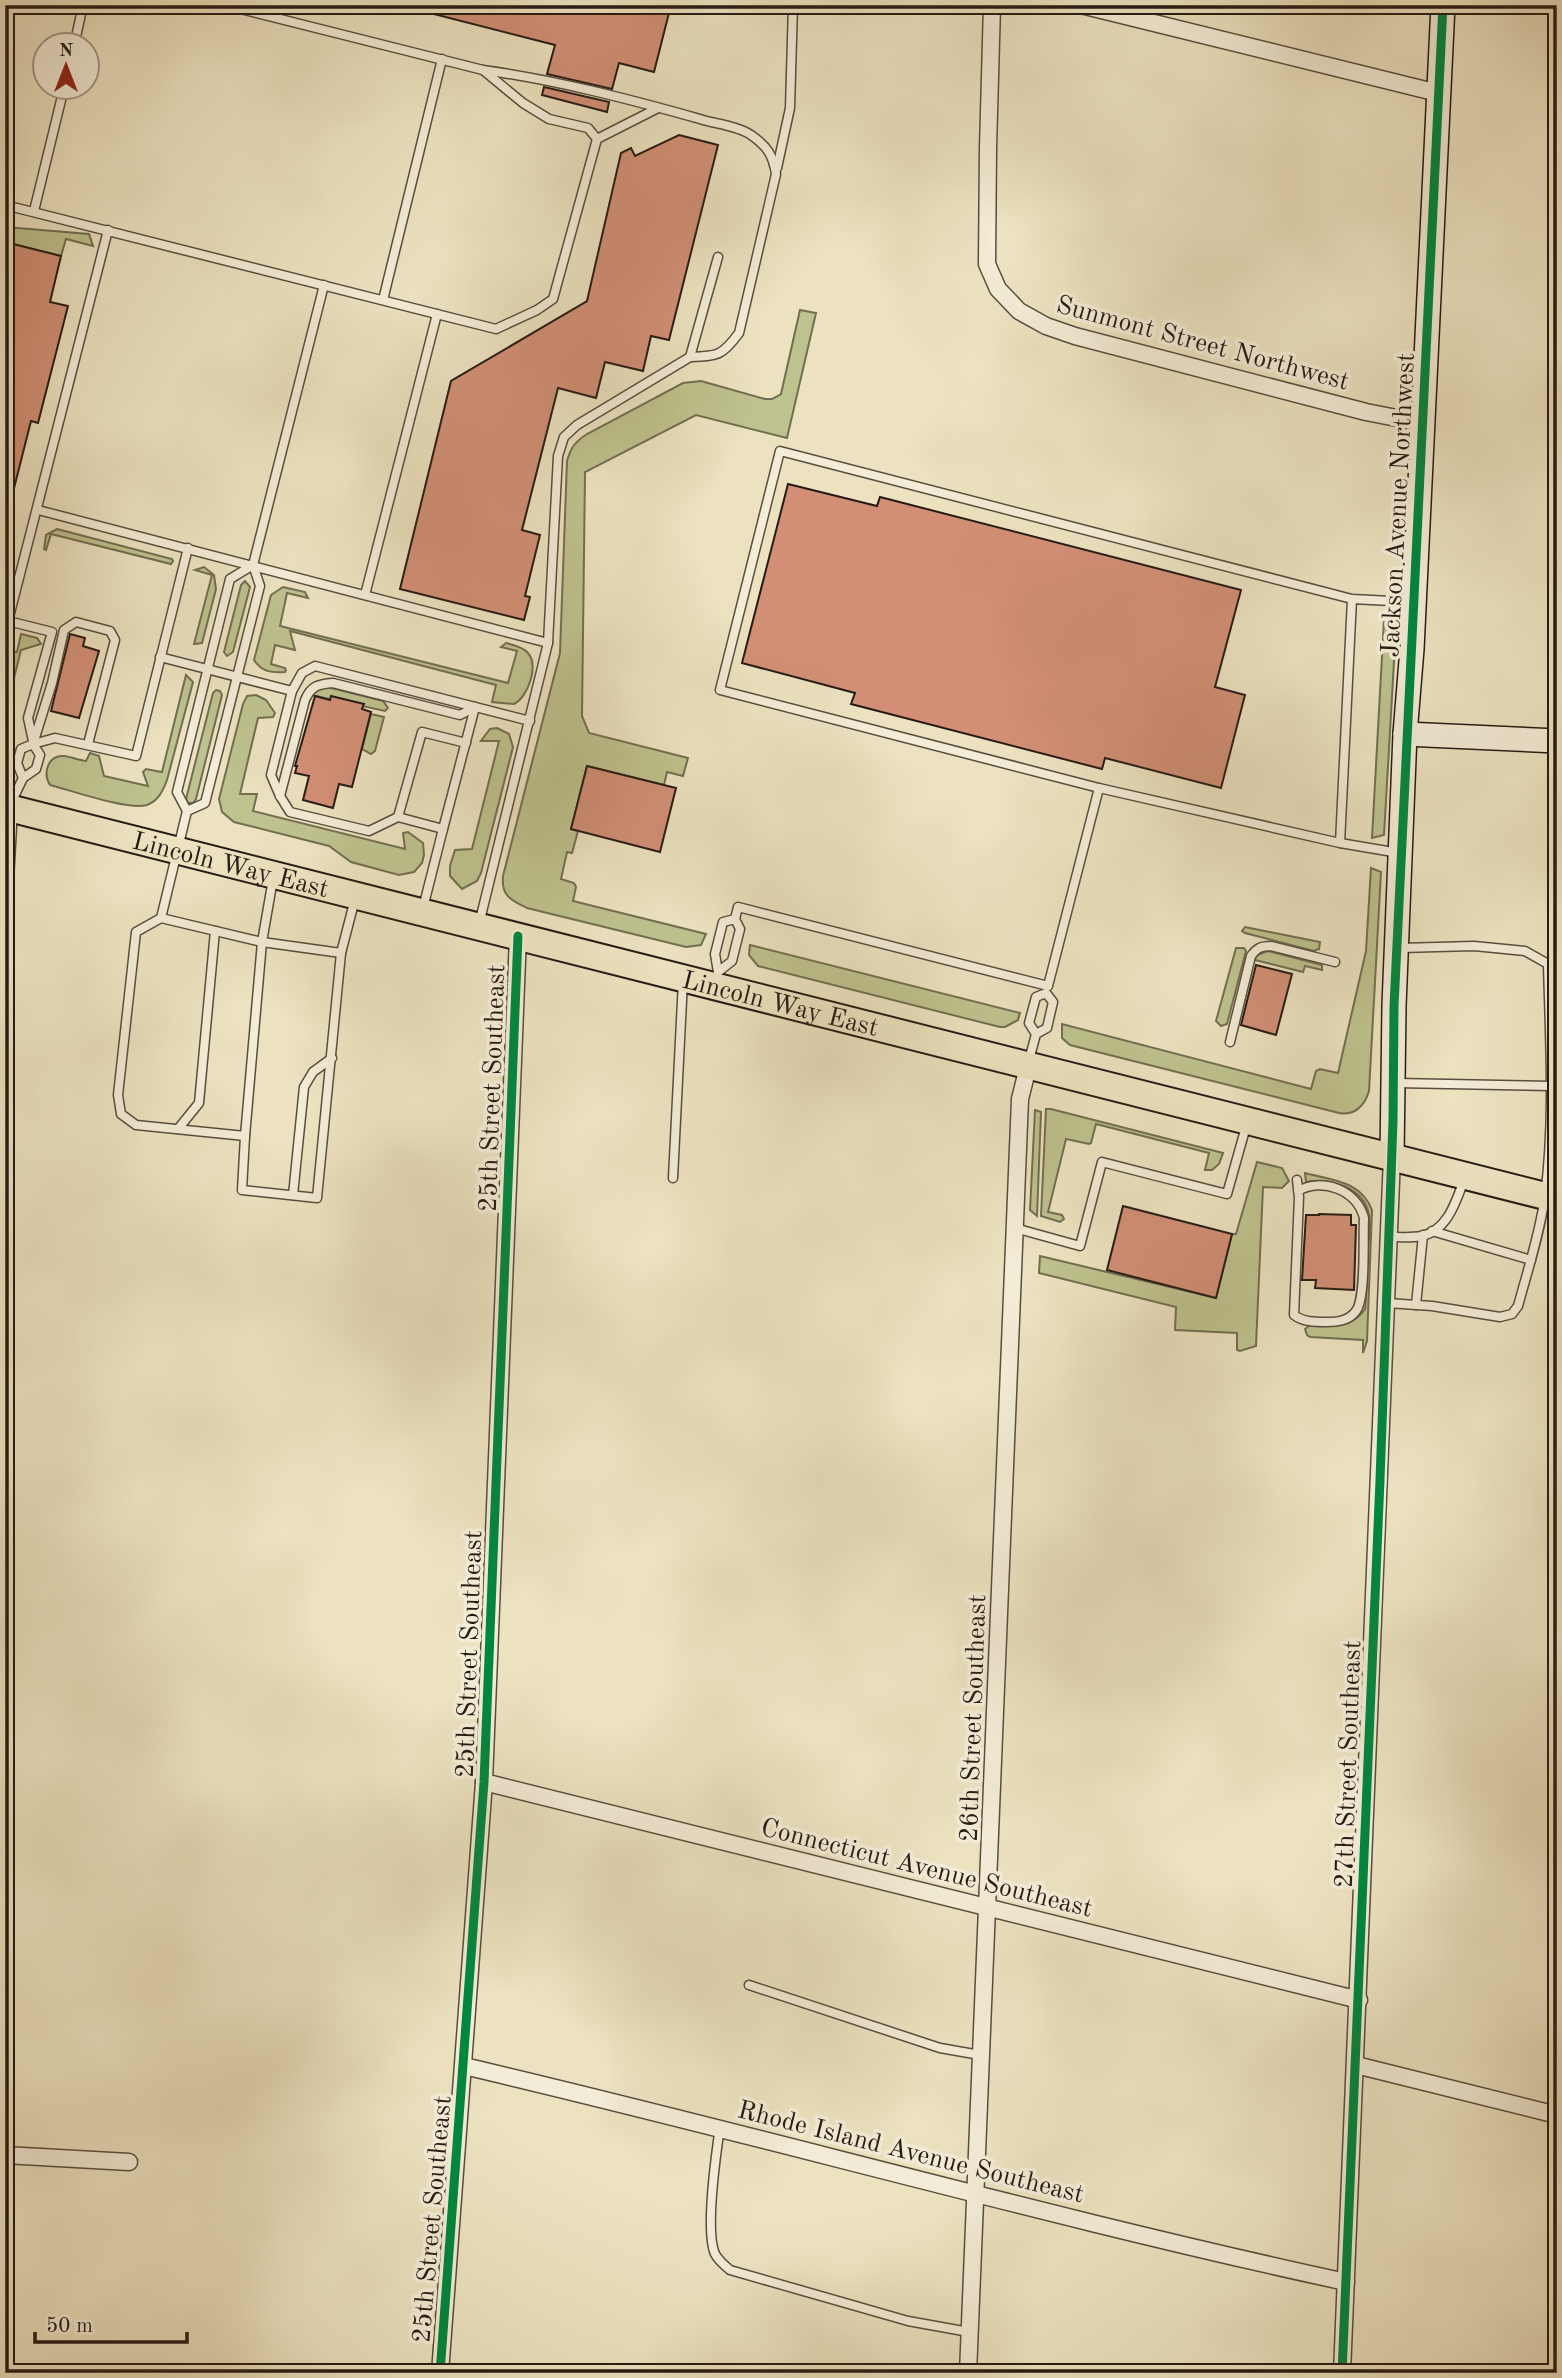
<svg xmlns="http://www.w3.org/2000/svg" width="1562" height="2378" font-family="'Old Standard TT',serif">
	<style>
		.green { fill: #bec28e; stroke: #726e51; stroke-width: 2 }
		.building { fill: #d28f76; stroke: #261b14; stroke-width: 2 }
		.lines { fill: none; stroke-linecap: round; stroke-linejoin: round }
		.lane-casing { stroke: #584d3f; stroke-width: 11 }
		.street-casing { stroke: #584d3f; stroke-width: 19 }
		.secondary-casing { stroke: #261b14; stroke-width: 26 }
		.primary-casing { stroke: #261b14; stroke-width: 30 }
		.lane { stroke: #f3ecd6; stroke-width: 8 }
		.street { stroke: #f3ecd6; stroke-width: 16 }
		.secondary { stroke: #f3ecd6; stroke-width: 23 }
		.primary { stroke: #ece2c0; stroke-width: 26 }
		.cycleway-casing { stroke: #f3ecd6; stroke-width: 13 }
		.cycleway { stroke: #00873e; stroke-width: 9 }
		.labels { text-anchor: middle; stroke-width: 7; stroke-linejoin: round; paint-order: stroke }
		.street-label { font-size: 26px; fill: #261b14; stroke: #f3ecd6 }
	</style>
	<rect width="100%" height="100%" fill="#ece2c0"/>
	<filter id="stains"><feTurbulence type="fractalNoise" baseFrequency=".00286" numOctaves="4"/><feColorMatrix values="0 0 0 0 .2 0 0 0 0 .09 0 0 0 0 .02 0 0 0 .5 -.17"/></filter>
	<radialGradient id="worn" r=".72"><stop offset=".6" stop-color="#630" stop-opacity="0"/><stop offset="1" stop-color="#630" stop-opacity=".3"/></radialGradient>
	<g class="green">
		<path d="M5,227l84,7 4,12 -27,-7 -5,17 -56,-14z"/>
		<path d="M800,310l16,3 -29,125 -91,-23 -111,57 -3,244 7,17 99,25 -5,18 -16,-4 -3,13 -77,-19 -16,63 7,2 -6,22 -5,-1 -6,27 13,4 2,4 -3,14 133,33 -5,11 -15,2 -159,-39c-16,-8 -26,-12 -24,-32l57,-223 7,-192c4,-14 8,-19 20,-27l96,-51 18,-2 64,18h7l9,-5z"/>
		<path d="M57,529l115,30 1,2 -2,3 -120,-30 -5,16 -2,-1 2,-14z"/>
		<path d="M204,567l10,8 2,14 -14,54 -8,1 18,-69 -17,-5z"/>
		<path d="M245,581l5,6 -17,65 -6,4 -3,-4 17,-67z"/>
		<path d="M283,587l22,5 3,6 -21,-5 -7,33 228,57 9,-32 -16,-4 5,-4c7,2 17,4 22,10 11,13 0,44 -14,51l-22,-2 4,-17 -206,-54 5,19 -20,-5 -4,19 14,4 1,2 -1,2c-14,1 -23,0 -31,-12l17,-65z"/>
		<path d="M1384,620l12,7 -12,208 -12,3z"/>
		<path d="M21,634l16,4 4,6 -20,6 -16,64v-27l8,-30 -8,-2v-5l12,2z"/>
		<path d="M186,675l7,7 -26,98c-4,11 -9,21 -20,25 -18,6 -77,-15 -97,-20 -7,-11 -3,-30 14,-29 7,1 15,4 22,5l4,-8 9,3 5,20 44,10 -5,-14 3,-3 16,3z"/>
		<path d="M327,687l56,14 5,7 -3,3 -74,-16 6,-5z"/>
		<path d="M216,690l4,1 2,4 -26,104 -3,4h-5l-2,-4 27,-106z"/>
		<path d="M256,695l10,5 9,13 -2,4 -15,1 -18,76h17l-4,17 152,38 -2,-16 5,-1 15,11 1,12 -2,8 -8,9 -15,3 -48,-13 -22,-16 -95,-24 -12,-10 -3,-13 24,-95 4,-8z"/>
		<path d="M371,714l13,3 -9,34 -4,3 -9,-5z"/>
		<path d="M497,728l12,6 4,13 -32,126 -4,8 -15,8 -12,-13v-10l5,-16 17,-1 27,-108h-18l9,-12z"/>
		<path d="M1371,868l10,4 -12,219c-4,14 -14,25 -30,22l-269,-68 -8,-7v-14l249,65 5,-18 4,-2 18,4 28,-122z"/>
		<path d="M1245,927l75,15 -1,7 -5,2 -69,-18 -3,-2z"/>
		<path d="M750,945l270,68 -2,7 -13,7h-5l-242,-61 -9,-11z"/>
		<path d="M1236,948h8l2,3 -19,73 -6,2 -5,-5z"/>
		<path d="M1268,951l54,14v5l-17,-4 -2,6 -48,-12 2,-5z"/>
		<path d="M1046,1109h5l172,44 -4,11 -7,6h-7l4,-17 -113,-29 -5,19 -2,1 -23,-5 -18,73 14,3 2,4 -4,3 -19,-6z"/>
		<path d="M1035,1110l6,2 -4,104 -7,-6z"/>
		<path d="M1257,1162l25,6 7,13 -7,7 -19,-1 -7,159 -16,5 -3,-1v-17l-62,-3 1,-23 -137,-34 1,-17 176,42 16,-64h4z"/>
		<path d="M1305,1173c27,7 56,8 67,37l-5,131 -4,12v-13l-53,-3 -3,-2 -2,-6 5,-4c21,1 42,4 55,-16 2,-16 2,-33 2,-50 1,-14 4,-30 2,-44 -5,-28 -39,-37 -63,-33z"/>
	</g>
	<g class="building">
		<path d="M422,5h249l-17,67 -35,-9 -7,26 -65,-15 8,-29 -133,-34z"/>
		<path d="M544,87l65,15 -2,10 -65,-17z"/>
		<path d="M679,135l39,10 -49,195 -18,-4 -8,35 -38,-9 -9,36 -38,-10 -36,142 18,5 -15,61 5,1 -6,23 -124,-31 51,-208 136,-80 34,-148 10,-5 4,8z"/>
		<path d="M5,242l56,14 -11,46 18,4 -30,117 -7,-2 -20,79 -6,-1z"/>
		<path d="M788,484l89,22 3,-9 361,93 -26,97 30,8 -24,93 -116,-30 -3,11 -251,-65 4,-11 -113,-30z"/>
		<path d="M70,634l15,4 -2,8 16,5 -20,67 -28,-7z"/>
		<path d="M315,696l15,4 1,-4 33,8 -2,5 9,3 -19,75 -13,-3 -6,24 -30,-8 6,-24 -14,-3 2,-7h-2z"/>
		<path d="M587,766l89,22 -16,64 -89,-23z"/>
		<path d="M1256,965l36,9 -16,61 -35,-10z"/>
		<path d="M1123,1206l109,28 -16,64 -109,-28z"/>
		<path d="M1319,1214l32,1v10h5l-2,65 -39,-2 1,-8h-14l4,-65h13z"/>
	</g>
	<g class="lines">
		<defs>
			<g id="lane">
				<path d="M225,5l258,65 40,33 26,16 39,9 9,11"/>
				<path d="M74,46l9,-41"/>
				<path d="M483,70c73,10 146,29 217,49 15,5 38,7 51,16 16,11 22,20 25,39l-37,159c-17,23 -21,23 -49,24"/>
				<path d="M777,168l13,-60 3,-103"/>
				<path d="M5,205l491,124 41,-19 16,-11 44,-160 61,-31"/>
				<path d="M34,211l30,-123"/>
				<path d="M383,300l59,-241"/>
				<path d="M38,510l510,133"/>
				<path d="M253,565l71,-280"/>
				<path d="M365,595l72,-281"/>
				<path d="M1352,599l-572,-148 -60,239 379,98 241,55 12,-244 59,3"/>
				<path d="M5,620l3,1 100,-391"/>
				<path d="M8,621l44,11 -24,86 5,23"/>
				<path d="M160,657l132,34"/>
				<path d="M475,707l-32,122 -45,-12 -29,14 -79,-19 -10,-16 -9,-21 21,-84 10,-18 13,-7 215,55"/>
				<path d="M33,744l22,-6 81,18 52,-208"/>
				<path d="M33,744l19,-61 12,-53 12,-8 34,9 5,9 -27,104"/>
				<path d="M280,796l25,-96c6,-14 13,-16 28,-17l127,32 15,-8"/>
				<path d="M10,805l13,-27 13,-9 4,-14 -7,-11 -12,5 -4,14 6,15"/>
				<path d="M187,811l18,-8 55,-217 -7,-21 -23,14 -53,213 10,19 -26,107 -25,14 -18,163 3,19 15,11 109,11 17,-194 11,-63"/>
				<path d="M398,817l24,-85 44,11"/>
				<path d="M1340,843l59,10"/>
				<path d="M423,908l20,-79"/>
				<path d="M161,918l101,24 79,11"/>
				<path d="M735,919l-12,3 -8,32 3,18 14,-11 8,-32 -5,-10 3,-12 310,79 51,-198"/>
				<path d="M479,924l69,-281 10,-187 6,-19 13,-12 113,-68 28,-100"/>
				<path d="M1230,1042l21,-86c6,-8 10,-10 20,-10l64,16"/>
				<path d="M1029,1060l7,-26 -7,-11 7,-26 10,-4 7,9 -6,26 -11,6"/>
				<path d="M1396,1083l155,3"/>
				<path d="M178,1129l21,-26 16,-172"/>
				<path d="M245,1136l-3,54 75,8 24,-245 14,-54"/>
				<path d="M673,1178l10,-197"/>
				<path d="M1297,1180l2,17 -5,118c9,7 21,7 32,7 11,0 23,-1 30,-11 10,-13 7,-74 8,-93 -7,-28 -42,-41 -66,-27"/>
				<path d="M293,1195l11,-108 9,-15 19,-14"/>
				<path d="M1015,1228l65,18 22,-84 125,32 20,-71"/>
				<path d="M1432,1231l99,29"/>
				<path d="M1389,1237c10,0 23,1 33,-1 26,-6 34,-35 42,-56"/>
				<path d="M1387,1303l45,3 68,11 12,-3 6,-8c10,-37 22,-73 27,-110 10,-77 5,-155 3,-232l-23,-13 -51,-5 -74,2"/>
				<path d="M1416,1305l7,-70"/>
				<path d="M749,1985l191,63 40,7"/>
				<path d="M720,2127c-4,27 -15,104 -5,127 4,7 9,11 15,16l178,51 61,11"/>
			</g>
			<g id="street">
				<path d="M992,5l-4,143 -1,116 11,25 21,22 27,15 29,10 291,76 56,11"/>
				<path d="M1081,5l357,88"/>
				<path d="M5,880l4,-72"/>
				<path d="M484,1782l875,218"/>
				<path d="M1356,2065l201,50"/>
				<path d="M464,2066c295,69 586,152 882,216"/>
				<path d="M5,2155l124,7"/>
				<path d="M440,2373l44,-591 34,-846"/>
				<path d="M968,2373c18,-425 35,-850 52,-1274l8,-32"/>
				<path d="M1342,2373l50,-1216"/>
			</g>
			<g id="secondary">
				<path d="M1405,734l152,7"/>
				<path d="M1392,1157l2,-151 11,-272 7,-85 31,-644"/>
			</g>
			<g id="primary">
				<path id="s1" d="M5,807l1552,392"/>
			</g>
		</defs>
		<use href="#lane" class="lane-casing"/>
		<use href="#street" class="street-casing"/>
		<use href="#secondary" class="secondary-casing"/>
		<use href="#primary" class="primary-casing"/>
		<use href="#lane" class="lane"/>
		<use href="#street" class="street"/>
		<use href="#secondary" class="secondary"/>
		<use href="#primary" class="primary"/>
		<defs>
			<g id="cycleway">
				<path d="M440,2373l44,-591 34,-846"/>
				<path d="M1342,2373l38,-893 13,-359 1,-115 49,-1001"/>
			</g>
		</defs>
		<use href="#cycleway" class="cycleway-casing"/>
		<use href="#cycleway" class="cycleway"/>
	</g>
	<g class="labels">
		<g class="street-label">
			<text transform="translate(1203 342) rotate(15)" y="9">Sunmont Street Northwest</text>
			<text transform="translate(1397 505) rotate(-87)" y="9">Jackson Avenue Northwest</text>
			<text dy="9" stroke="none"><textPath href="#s1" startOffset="233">Lincoln Way East</textPath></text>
			<text dy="9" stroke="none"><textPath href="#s1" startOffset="800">Lincoln Way East</textPath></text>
			<text transform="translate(491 1088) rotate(-88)" y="9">25th Street Southeast</text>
			<text transform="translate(468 1654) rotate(-88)" y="9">25th Street Southeast</text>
			<text transform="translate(972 1718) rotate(-88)" y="9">26th Street Southeast</text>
			<text transform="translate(1347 1764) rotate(-88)" y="9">27th Street Southeast</text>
			<text transform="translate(927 1867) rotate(14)" y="9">Connecticut Avenue Southeast</text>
			<text transform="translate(911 2151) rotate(14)" y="9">Rhode Island Avenue Southeast</text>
			<text transform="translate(431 2219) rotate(-85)" y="9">25th Street Southeast</text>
		</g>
	</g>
	<rect width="1562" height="2378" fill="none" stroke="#ece2c0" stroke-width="28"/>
	<rect x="7" y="7" width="1548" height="2364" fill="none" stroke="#261b14" stroke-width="3.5"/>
	<rect x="14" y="14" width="1534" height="2350" fill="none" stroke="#261b14" stroke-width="2"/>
	<g transform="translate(66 66)"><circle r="33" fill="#f3ecd6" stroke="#a19888" stroke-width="2"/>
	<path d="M0-5L12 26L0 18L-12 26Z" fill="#8f2418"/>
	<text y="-10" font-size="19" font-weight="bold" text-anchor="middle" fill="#261b14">N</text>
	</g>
	<path d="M35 2332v10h152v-10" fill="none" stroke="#261b14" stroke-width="3.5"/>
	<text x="46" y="2332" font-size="21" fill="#261b14" stroke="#f3ecd6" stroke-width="5" paint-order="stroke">50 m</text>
	<rect width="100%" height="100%" filter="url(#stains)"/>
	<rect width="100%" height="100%" fill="url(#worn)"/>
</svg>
